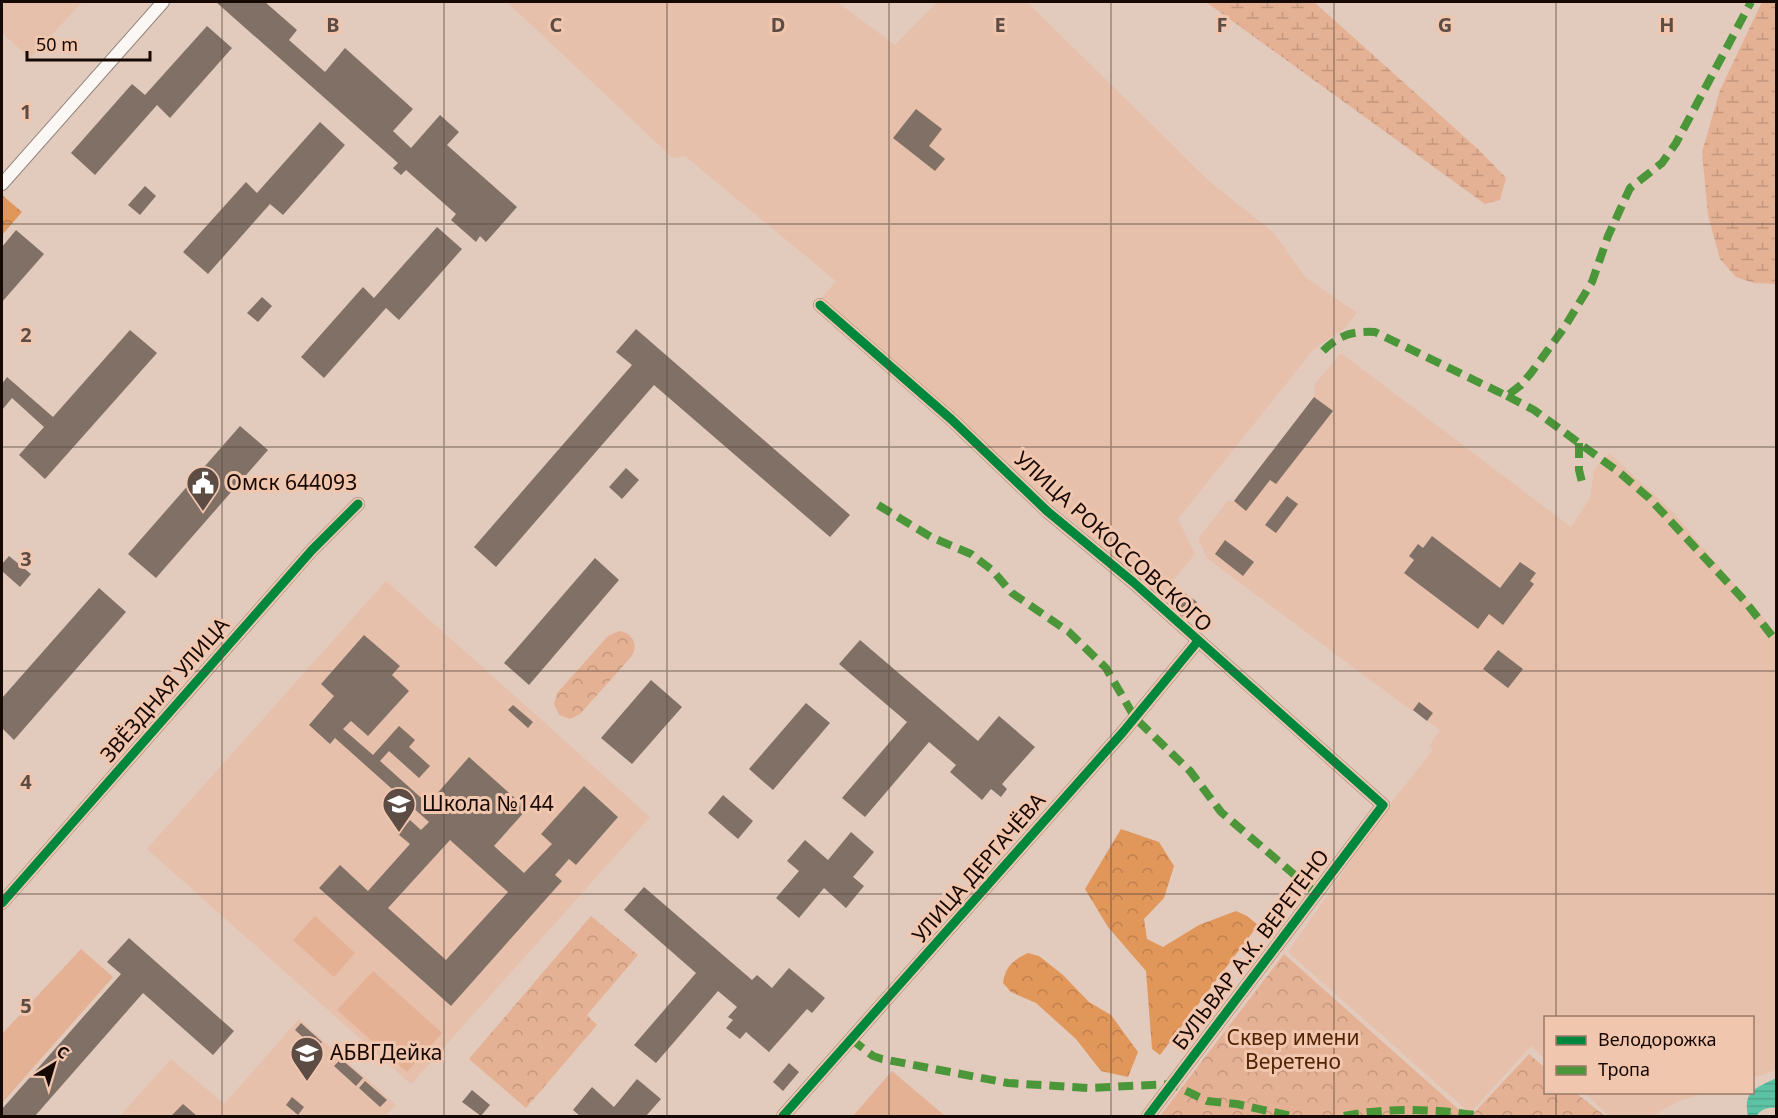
<svg xmlns="http://www.w3.org/2000/svg" width="1778" height="1118" font-family="'Noto Sans',sans-serif">
	<style>
		.built { fill: #e6c0ab }
		.green { fill: #e5b194 }
		.forest { fill: url(#forest-crowns) }
		.wetland { fill: url(#wetland-marsh) }
		.park { fill: url(#park-crowns) }
		.water { fill: url(#water-rules) }
		.building { fill: #817066; fill-rule: evenodd }
		.lines { fill: none; stroke-linecap: round; stroke-linejoin: round }
		.street-casing { stroke: #96857b; stroke-width: 14 }
		.street { stroke: #fbf7f5; stroke-width: 12 }
		.quiet { stroke: #4b9639; stroke-width: 8; stroke-dasharray: 15 8; stroke-linecap: butt }
		.cycleway-casing { stroke: #f1c6ae; stroke-width: 13 }
		.cycleway { stroke: #00873e; stroke-width: 9 }
		.grid { fill: none; stroke: #5d4c44; stroke-width: 1.5; stroke-opacity: 0.55 }
		.labels { text-anchor: middle; stroke-width: 6; stroke-linejoin: round; paint-order: stroke }
		.poi-label { font-size: 21px; fill: #160803; stroke: #f1c6ae; text-anchor: start }
		.street-label { font-size: 21px; fill: #160803; stroke: #f1c6ae }
		.park-label { font-size: 21px; fill: #512303; stroke: #f1c6ae }
		.grid-label { font-size: 20px; text-anchor: middle; font-weight: bold; fill: #5d4c44; stroke: #f1c6ae; stroke-width: 6; stroke-linejoin: round; paint-order: stroke }
	</style>
	<defs>
		<pattern id="forest-crowns" width="20" height="18" patternUnits="userSpaceOnUse" patternTransform="scale(1.5)"><rect width="20" height="18" fill="#e1965a"/><path d="M2 6a3 3 0 1 1 6 0M12 15a3 3 0 1 1 6 0" fill="none" stroke="#c0804d"/></pattern>
		<pattern id="wetland-marsh" width="20" height="14" patternUnits="userSpaceOnUse" patternTransform="scale(1.5)"><rect width="20" height="14" fill="#e5b194"/><path d="M1 5h8M5 5V1M11 12h8M15 12V8" fill="none" stroke="#c4977e"/></pattern>
		<pattern id="park-crowns" width="20" height="18" patternUnits="userSpaceOnUse" patternTransform="scale(1.5)"><rect width="20" height="18" fill="#e5b194"/><path d="M2 6a3 3 0 1 1 6 0M12 15a3 3 0 1 1 6 0" fill="none" stroke="#c4977e"/></pattern>
		<pattern id="water-rules" width="6" height="5" patternUnits="userSpaceOnUse" patternTransform="scale(1.5)"><rect width="6" height="5" fill="#5bc3a4"/><path d="M0 2.5h6" fill="none" stroke="#4ea68c"/></pattern>
	</defs>
	<rect width="100%" height="100%" fill="#e2cabd"/>
	<g class="built">
		<path d="M2,2h80l-52,56 -28,-25z"/>
		<path d="M507,2h330l58,43 42,-43h90l182,179 64,51 32,45 52,36 -12,15 -31,21 -136,170 17,35 -35,42 -118,-100 -79,-75 -142,-122 15,-18 -151,-125 -12,2z"/>
		<path d="M1341,353l230,174 19,-29 4,-28 15,-17 63,58 104,122v437l-23,8 -1,-60h-206l-1,41 -14,-13 -61,67 -182,-161 103,-149 42,-53 -4,-4 11,-16 -27,-20 -1,1 -205,-153 -8,-17v-4l29,-36h6l80,-104 1,-13z"/>
		<path d="M386,581l264,236 -239,267 -264,-235z"/>
		<path d="M299,1019l97,86 -11,11h-265l51,-57 53,45z"/>
		<path d="M1585,1093h120l-26,8 -27,15h-43z"/>
	</g>
	<g class="green">
		<path d="M315,916l40,37 -21,24 -41,-37z"/>
		<path d="M81,949l32,28 -111,126v-69z"/>
		<path d="M373,971l69,62 -35,39 -70,-62z"/>
		<path d="M892,1071l53,45h-92z"/>
	</g>
	<g class="forest">
		<path d="M2,195l20,17 -20,23z"/>
		<path d="M1121,829l38,13 15,24 -10,32 -20,21 3,20 16,8 36,-22 37,-14 11,5 11,9 -98,130 -8,-6 -6,-78 -38,-44 -23,-38z"/>
		<path d="M1028,953l11,3 24,19 26,27 22,13 27,37 -10,25 -27,-6 -25,-32 -40,-36 -25,-11 -8,-9c2,-16 10,-23 25,-30z"/>
	</g>
	<g class="wetland">
		<path d="M1206,2h108l165,148 27,28 -6,22 -15,4z"/>
		<path d="M1762,2h14v282l-22,-1 -18,-6 -16,-18 -12,-44 -6,-63 18,-62z"/>
	</g>
	<g class="park">
		<path d="M619,631c14,2 20,14 12,26l-51,57 -10,5 -11,-4 -5,-11 3,-11 51,-57z"/>
		<path d="M591,916l47,39 -51,60 10,10 -71,83 -57,-49z"/>
		<path d="M1284,954l182,162h-306z"/>
		<path d="M1529,1054l16,14 1,24 30,1 29,23h-134z"/>
	</g>
	<path class="water" d="M1776,1078v30c-9,-1 -14,1 -20,8h-8c-5,-26 7,-27 28,-38z"/>
	<g class="building">
		<path d="M216,2h49l32,28 -8,10 36,32 20,-24 68,61 -20,22 18,17 29,-33 19,17 -12,13 70,62 -31,35 -6,-6 -4,6 -25,-22 5,-6 -50,-44 -5,5 -8,-7 5,-5z"/>
		<path d="M207,26l25,22 -62,70 -13,-13 -62,70 -24,-22 61,-69 13,11z"/>
		<path d="M916,109l26,20 -13,17 16,13 -10,12 -42,-33z"/>
		<path d="M320,122l25,23 -62,70 -13,-11 -62,70 -25,-22 63,-70 11,11z"/>
		<path d="M145,186l11,10 -16,19 -12,-10z"/>
		<path d="M437,227l25,22 -63,71 -13,-12 -62,70 -23,-21 62,-70 11,11z"/>
		<path d="M16,230l28,24 -42,48v-55z"/>
		<path d="M262,297l10,9 -14,16 -11,-9z"/>
		<path d="M636,329l214,186 -20,22 -176,-152 -158,182 -22,-20 158,-182 -16,-13z"/>
		<path d="M130,330l27,23 -112,126 -26,-24 25,-28 -32,-29 -10,12v-26l5,-7 46,40z"/>
		<path d="M1314,397l19,14 -57,73 -6,-4 -24,31 -12,-10z"/>
		<path d="M240,426l28,24 -112,128 -28,-24z"/>
		<path d="M626,468l13,12 -17,19 -13,-12z"/>
		<path d="M1287,496l11,8 -22,29 -11,-8z"/>
		<path d="M1432,536l68,52 20,-26 16,11 -6,8 4,3 -31,41 -14,-11 -11,15 -74,-56 10,-13 -5,-4 9,-12 5,4z"/>
		<path d="M1225,540l29,22 -11,14 -28,-22z"/>
		<path d="M9,556l22,18 -11,13 -18,-16v-7z"/>
		<path d="M595,558l24,22 -90,105 -25,-22z"/>
		<path d="M99,588l27,24 -112,128 -12,-12v-30z"/>
		<path d="M1185,593l12,9 -12,16 -12,-10z"/>
		<path d="M364,635l36,31 -8,9 17,16 -41,45 -17,-15 -8,8 30,26 26,-29 16,14 -6,7 21,19 -11,12 -30,-27 -9,10 48,43 41,-47 58,52 -33,37 30,27 28,-29 -11,-10 43,-48 34,31 -42,48 -7,-6 -14,16 7,6 -111,125 -132,-118 21,-23 28,26 42,-47 -12,-10 12,-14 11,10 8,-8 -94,-84 -5,6 -21,-19 25,-29 -13,-12zM450,840l58,52 -62,68 -58,-52z"/>
		<path d="M860,640l118,101 21,-25 36,31 -33,37 5,5 -6,8 -10,-8 -9,11 -32,-28 6,-7 -27,-23 -64,75 -23,-19 65,-76 -68,-58z"/>
		<path d="M1498,650l25,19 -15,19 -25,-19z"/>
		<path d="M651,680l31,27 -50,57 -31,-26z"/>
		<path d="M1419,702l14,11 -6,8 -14,-11z"/>
		<path d="M806,703l24,20 -57,67 -24,-21z"/>
		<path d="M513,705l20,17 -5,6 -20,-18z"/>
		<path d="M723,795l30,26 -15,18 -30,-26z"/>
		<path d="M851,832l23,20 -21,25 11,9 -18,22 -22,-20 -25,30 -23,-20 23,-27 -12,-10 18,-21 23,20z"/>
		<path d="M644,887l108,93 5,-5 15,13 17,-20 36,30 -13,15 -5,-4 -38,43 -23,-20 -6,7 -14,-11 7,-8 -5,-3 9,-10 -19,-16 -62,72 -22,-18 62,-72 -72,-63z"/>
		<path d="M129,938l105,93 -21,24 -70,-62 -108,123h-33v-7l119,-135 -14,-12z"/>
		<path d="M301,1023l21,19 -6,7 -21,-19z"/>
		<path d="M341,1059l22,19 -7,8 -22,-20z"/>
		<path d="M789,1063l10,9 -16,19 -10,-9z"/>
		<path d="M637,1079l24,20 -15,17h-66l-7,-6 19,-23 22,20z"/>
		<path d="M365,1081l22,19 -7,7 -21,-19z"/>
		<path d="M472,1090l18,15 -9,11 -19,-14z"/>
		<path d="M292,1097l12,10 -6,8 -12,-10z"/>
		<path d="M183,1104l14,12h-26z"/>
	</g>
	<g class="lines">
		<defs>
			<g id="street">
				<path d="M2,184l161,-182"/>
				<path d="M820,305l132,115 95,91 86,71 250,223 -235,311"/>
				<path d="M2,903l310,-353 46,-46"/>
				<path d="M783,1116l340,-384 75,-91"/>
			</g>
		</defs>
		<use href="#street" class="street-casing"/>
		<use href="#street" class="street"/>
		<g class="quiet">
			<path d="M1323,351c16,-16 29,-20 52,-19l132,64 14,-11 10,-12 33,-45 28,-46 16,-46 22,-48 32,-25 14,-20 75,-141"/>
			<path d="M1507,396l27,14 86,63 29,25 95,102 32,41"/>
			<path d="M1579,443v27l4,16"/>
			<path d="M878,505l53,32 40,17 21,16 20,23 57,39 37,36 29,50 55,53 31,41 96,82"/>
			<path d="M851,1039l22,17 9,3 126,24 80,5 84,-4 35,17 30,3 54,12"/>
			<path d="M1344,1116c43,-9 95,-7 137,0"/>
		</g>
		<defs>
			<g id="cycleway">
				<path d="M820,305l132,115 95,91 86,71 250,223 -235,311"/>
				<path d="M2,903l310,-353 46,-46"/>
				<path d="M783,1116l340,-384 75,-91"/>
			</g>
		</defs>
		<use href="#cycleway" class="cycleway-casing"/>
		<use href="#cycleway" class="cycleway"/>
	</g>
	<path class="grid" d="M222,2v1114M444,2v1114M667,2v1114M889,2v1114M1111,2v1114M1334,2v1114M1556,2v1016M2,224h1774M2,447h1774M2,671h1774M2,894h1774M1556,1092v24"/>
	<defs>
		<symbol id="civic-pin" viewBox="-11 -11 22 30"><path d="M0 17L-7.5 6A9.5 9.5 0 1 1 7.5 6Z" fill="#5d4c44" stroke="#f1c6ae"/><path d="M-.6-6.5H3V-4.5H.6V-3L4-1V1h2V6H-6V1h2V-1L-.6-3ZM-1.2 2.5V6h2.4V2.5Z" fill="#fff"/></symbol>
		<symbol id="school-pin" viewBox="-11 -11 22 30"><path d="M0 17L-7.5 6A9.5 9.5 0 1 1 7.5 6Z" fill="#5d4c44" stroke="#f1c6ae"/><path d="M0-5L7-2L0 1L-7-2ZM-4 1L0 2.5L4 1V4Q0 6-4 4Z" fill="#fff"/></symbol>
	</defs>
	<g fill-rule="evenodd">
		<use href="#civic-pin" x="184" y="464" width="38" height="52"/>
		<use href="#school-pin" x="380" y="785" width="38" height="52"/>
		<use href="#school-pin" x="288" y="1034" width="38" height="52"/>
	</g>
	<g class="labels">
		<g class="poi-label">
			<text x="226" y="490">Омск 644093</text>
			<text x="422" y="811">Школа №144</text>
			<text x="330" y="1060">АБВГДейка</text>
		</g>
		<g class="street-label">
			<text transform="translate(1113 542) rotate(42)" y="7">УЛИЦА РОКОССОВСКОГО</text>
			<text transform="translate(165 690) rotate(-49)" y="7">ЗВЁЗДНАЯ УЛИЦА</text>
			<text transform="translate(979 868) rotate(-49)" y="7">УЛИЦА ДЕРГАЧЁВА</text>
			<text transform="translate(1251 950) rotate(-53)" y="7">БУЛЬВАР А.К. ВЕРЕТЕНО</text>
		</g>
		<g class="park-label">
			<text x="1293" y="1045">Сквер имени<tspan x="1293" dy="24">Веретено</tspan></text>
		</g>
	</g>
	<g class="grid-label">
		<text x="333" y="32">B</text>
		<text x="556" y="32">C</text>
		<text x="778" y="32">D</text>
		<text x="1000" y="32">E</text>
		<text x="1222" y="32">F</text>
		<text x="1445" y="32">G</text>
		<text x="1667" y="32">H</text>
		<text x="26" y="119">1</text>
		<text x="26" y="342">2</text>
		<text x="26" y="566">3</text>
		<text x="26" y="789">4</text>
		<text x="26" y="1013">5</text>
	</g>
	<rect width="1778" height="1118" fill="none" stroke="#160803" stroke-width="6"/>
	<rect x="1544" y="1016" width="210" height="78" fill="#f1c6ae" stroke="#997a6a" stroke-width="1.5"/>
	<rect x="1556" y="1036" width="30" height="9" fill="#00873e" stroke="#997a6a" stroke-width="1.5"/>
	<text x="1598" y="1046" font-size="18" fill="#160803">Велодорожка</text>
	<rect x="1556" y="1066" width="30" height="9" fill="#4b9639" stroke="#997a6a" stroke-width="1.5"/>
	<text x="1598" y="1076" font-size="18" fill="#160803">Тропа</text>
	<g transform="translate(54 1064) rotate(37)" stroke="#f1c6ae" stroke-width="4.5" paint-order="stroke">
	<path d="M0-4.5L10 22L0 15L-10 22Z" fill="#160803"/>
	<text y="-9" font-size="16" font-weight="bold" text-anchor="middle" fill="#160803">С</text>
	</g>
	<path d="M27 51v9h123v-9" fill="none" stroke="#160803" stroke-width="3"/>
	<text x="36" y="51" font-size="18" fill="#160803" stroke="#f1c6ae" stroke-width="4.5" paint-order="stroke">50 m</text>
</svg>
